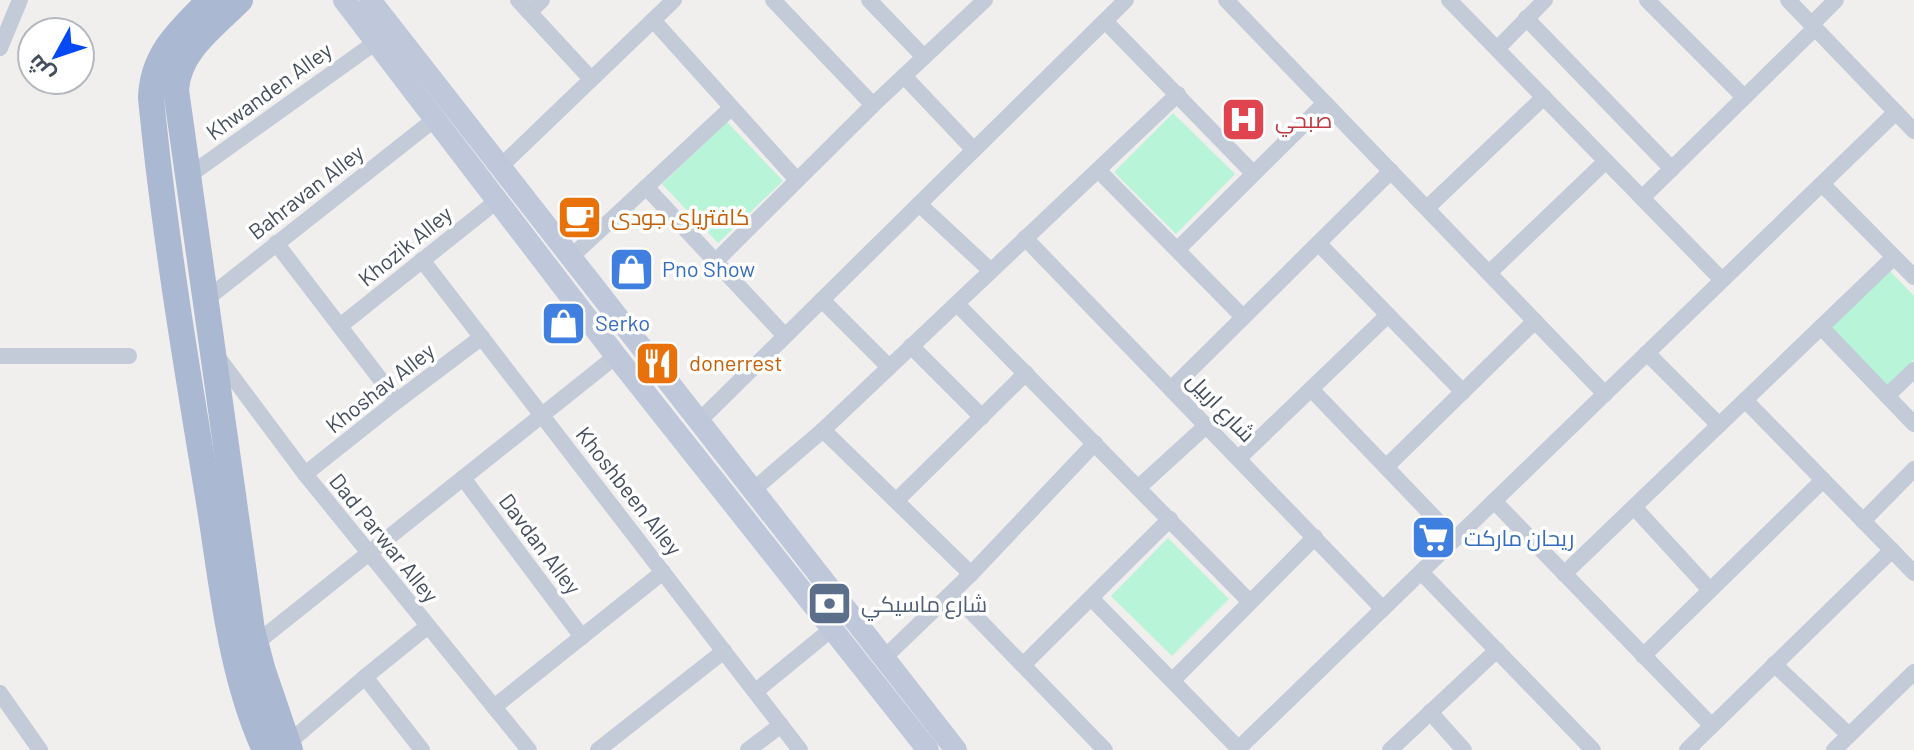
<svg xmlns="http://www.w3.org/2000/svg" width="1914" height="750" font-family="Barlow,Cairo,sans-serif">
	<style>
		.green { fill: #b7f4d8 }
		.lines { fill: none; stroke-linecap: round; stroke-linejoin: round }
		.street { stroke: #c3cbd8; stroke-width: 16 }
		.secondary { stroke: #bec8da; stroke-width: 22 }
		.primary { stroke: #aab8d1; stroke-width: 26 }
		.labels { text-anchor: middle; stroke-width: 7; stroke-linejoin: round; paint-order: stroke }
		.street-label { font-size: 22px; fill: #444e5e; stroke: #fff }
		.health-label { font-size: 22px; fill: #be3a42; stroke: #fff; text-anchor: start }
		.food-label { font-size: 22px; fill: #c56008; stroke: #fff; text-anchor: start }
		.shop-label { font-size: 22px; fill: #366cbe; stroke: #fff; text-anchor: start }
		.service-label { font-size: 22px; fill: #4e5e75; stroke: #fff; text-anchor: start }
	</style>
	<rect width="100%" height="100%" fill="#f1eeee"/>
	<g class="green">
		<path d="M1173,113l62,61 -59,60 -62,-62z"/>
		<path d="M727,122l56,59 -65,62 -56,-59z"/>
		<path d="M1886,267l28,29v64l-27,27 -60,-62z"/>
		<path d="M1168,538l61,61 -57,57 -61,-60z"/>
	</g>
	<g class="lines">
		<g class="street">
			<path d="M518,0l73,79"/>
			<path d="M773,0l100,105"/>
			<path d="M869,0l55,57"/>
			<path d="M1226,0l379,394"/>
			<path d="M1449,0l273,280"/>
			<path d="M1647,0l97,97"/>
			<path d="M1788,0l126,131"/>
			<path d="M529,12l13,-12"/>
			<path d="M1526,18l146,151"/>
			<path d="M653,20l144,160"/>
			<path d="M1105,21l147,151"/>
			<path d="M1812,24l24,-24"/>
			<path d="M0,48l20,-48"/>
			<path d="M1497,49l48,-49"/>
			<path d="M904,76l70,74"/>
			<path d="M500,167l174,-167"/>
			<path d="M1099,171l144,146"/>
			<path d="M187,177l189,-135"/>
			<path d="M1822,184l92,93"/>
			<path d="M646,187l139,149"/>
			<path d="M1642,198l173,-170"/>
			<path d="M919,204l72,67"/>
			<path d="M1427,208l117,-111"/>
			<path d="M1025,238l358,371"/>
			<path d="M276,243l121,158"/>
			<path d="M1319,244l144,148"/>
			<path d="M1178,249l147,-146"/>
			<path d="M570,258l161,-150"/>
			<path d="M422,260l378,490"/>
			<path d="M716,261l157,-156 112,-105"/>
			<path d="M1489,273l117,-112"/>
			<path d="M822,300l67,67"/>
			<path d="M204,301l231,-182"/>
			<path d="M957,304l293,298"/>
			<path d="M340,326l158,-126"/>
			<path d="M1821,327l93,97"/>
			<path d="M911,346l71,71"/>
			<path d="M1647,353l72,72"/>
			<path d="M0,356h129"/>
			<path d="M217,356l88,118 224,276"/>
			<path d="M1172,388l219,-217"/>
			<path d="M1311,389l144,150"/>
			<path d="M1887,396l27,-26"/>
			<path d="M1745,400l169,173"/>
			<path d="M698,422l428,-422"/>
			<path d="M823,430l148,144"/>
			<path d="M1239,458l149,-143"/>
			<path d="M1386,467l149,-146"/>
			<path d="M305,474l92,-73 85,-64"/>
			<path d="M463,478l119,159"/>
			<path d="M1139,487l68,-62"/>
			<path d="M752,491l71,-61 355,-336"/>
			<path d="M896,501l130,-128"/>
			<path d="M1494,501l217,224"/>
			<path d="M1634,507l76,83"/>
			<path d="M1863,521l51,-52"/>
			<path d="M1421,572l172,178"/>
			<path d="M1564,574l330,-317"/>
			<path d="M953,593l152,157"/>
			<path d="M1091,598l148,151"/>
			<path d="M255,644l361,-288"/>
			<path d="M1643,656l180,-176"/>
			<path d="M884,658l87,-84 124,-131"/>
			<path d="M1774,664l75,71"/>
			<path d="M1023,665l147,-146"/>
			<path d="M365,677l57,73"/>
			<path d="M1173,680l142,-143"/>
			<path d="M756,691l77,-63"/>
			<path d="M0,693l40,57"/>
			<path d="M494,707l169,-135"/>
			<path d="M1430,712l34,38"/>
			<path d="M287,744l78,-67 63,-51"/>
			<path d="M598,750l126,-99"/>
			<path d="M748,750l33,-25"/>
			<path d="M1237,750l659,-638"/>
			<path d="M1390,750l107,-100"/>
			<path d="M1687,750l205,-200"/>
			<path d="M1834,750l80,-78"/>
		</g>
		<g class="secondary">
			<path d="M344,0l272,356 312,394"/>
			<path d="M370,0l586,750"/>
		</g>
		<g class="primary">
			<path d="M210,0c-29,29 -58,54 -59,98 13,133 35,266 57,398 14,85 21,175 57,254"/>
			<path d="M240,0c-26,26 -62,51 -64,90l76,540 11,41 27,79"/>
		</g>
	</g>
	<defs>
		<symbol id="hospital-square" viewBox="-11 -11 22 22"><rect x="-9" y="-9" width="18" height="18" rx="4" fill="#e0444e" stroke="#fff"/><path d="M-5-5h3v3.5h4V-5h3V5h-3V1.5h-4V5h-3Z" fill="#fff"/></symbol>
		<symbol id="cafe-square" viewBox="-11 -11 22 22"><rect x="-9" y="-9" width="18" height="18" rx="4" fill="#e8710a" stroke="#fff"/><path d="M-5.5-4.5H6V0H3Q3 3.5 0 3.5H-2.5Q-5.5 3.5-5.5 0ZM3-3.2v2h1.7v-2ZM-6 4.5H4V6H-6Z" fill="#fff"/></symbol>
		<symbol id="shop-square" viewBox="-11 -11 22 22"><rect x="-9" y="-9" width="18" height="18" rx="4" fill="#3f7fe0" stroke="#fff"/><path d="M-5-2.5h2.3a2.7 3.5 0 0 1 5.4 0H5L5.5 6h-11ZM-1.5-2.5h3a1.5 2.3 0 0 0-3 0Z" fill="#fff"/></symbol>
		<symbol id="restaurant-square" viewBox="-11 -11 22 22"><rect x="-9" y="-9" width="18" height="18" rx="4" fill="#e8710a" stroke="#fff"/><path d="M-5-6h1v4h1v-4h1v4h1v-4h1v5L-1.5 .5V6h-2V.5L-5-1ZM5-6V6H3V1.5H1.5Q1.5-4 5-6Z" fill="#fff"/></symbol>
		<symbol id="supermarket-square" viewBox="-11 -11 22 22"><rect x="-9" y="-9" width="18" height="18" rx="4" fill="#3f7fe0" stroke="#fff"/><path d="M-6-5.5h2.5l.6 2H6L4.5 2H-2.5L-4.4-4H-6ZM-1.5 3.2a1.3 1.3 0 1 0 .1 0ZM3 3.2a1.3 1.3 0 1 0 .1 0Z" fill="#fff"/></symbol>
		<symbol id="bank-square" viewBox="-11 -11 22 22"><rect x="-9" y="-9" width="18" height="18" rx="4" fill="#5c6f8a" stroke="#fff"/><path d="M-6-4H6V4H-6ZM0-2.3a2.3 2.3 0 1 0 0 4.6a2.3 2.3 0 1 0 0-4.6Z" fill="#fff"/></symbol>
	</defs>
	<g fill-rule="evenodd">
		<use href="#hospital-square" x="1218" y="94" width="51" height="51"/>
		<use href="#cafe-square" x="554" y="192" width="51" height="51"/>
		<use href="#shop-square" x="606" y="244" width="51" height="51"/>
		<use href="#shop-square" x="538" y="298" width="51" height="51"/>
		<use href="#restaurant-square" x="632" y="338" width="51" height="51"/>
		<use href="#supermarket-square" x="1408" y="512" width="51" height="51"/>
		<use href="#bank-square" x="804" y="578" width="51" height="51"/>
	</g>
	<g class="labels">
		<g class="street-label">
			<text transform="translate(269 91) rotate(-36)" y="8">Khwanden Alley</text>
			<text transform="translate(306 192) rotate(-38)" y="8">Bahravan Alley</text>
			<text transform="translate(405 246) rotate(-39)" y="8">Khozik Alley</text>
			<text transform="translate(380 388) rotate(-38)" y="8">Khoshav Alley</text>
			<text transform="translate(1221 407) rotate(46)" y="8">شارع اربيل</text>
			<text transform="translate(629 491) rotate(52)" y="8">Khoshbeen Alley</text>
			<text transform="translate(384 538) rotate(51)" y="8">Dad Parwar Alley</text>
			<text transform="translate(540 544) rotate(53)" y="8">Davdan Alley</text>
		</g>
		<g class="health-label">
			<text x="1275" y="128">صبحي</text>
		</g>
		<g class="food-label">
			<text x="611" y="225">کافتریای جودی</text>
			<text x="689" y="371">donerrest</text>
		</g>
		<g class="shop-label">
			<text x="662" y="277">Pno Show</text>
			<text x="595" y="331">Serko</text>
			<text x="1464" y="546">ريحان ماركت</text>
		</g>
		<g class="service-label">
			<text x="861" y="612">شارع ماسيكي</text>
		</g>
	</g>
	<g transform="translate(56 56) rotate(230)"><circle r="38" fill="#ffffff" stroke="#b4b8bf" stroke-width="2"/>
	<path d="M0-6L14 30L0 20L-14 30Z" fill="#034af6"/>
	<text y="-12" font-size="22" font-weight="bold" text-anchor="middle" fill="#444e5e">ش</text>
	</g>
</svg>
